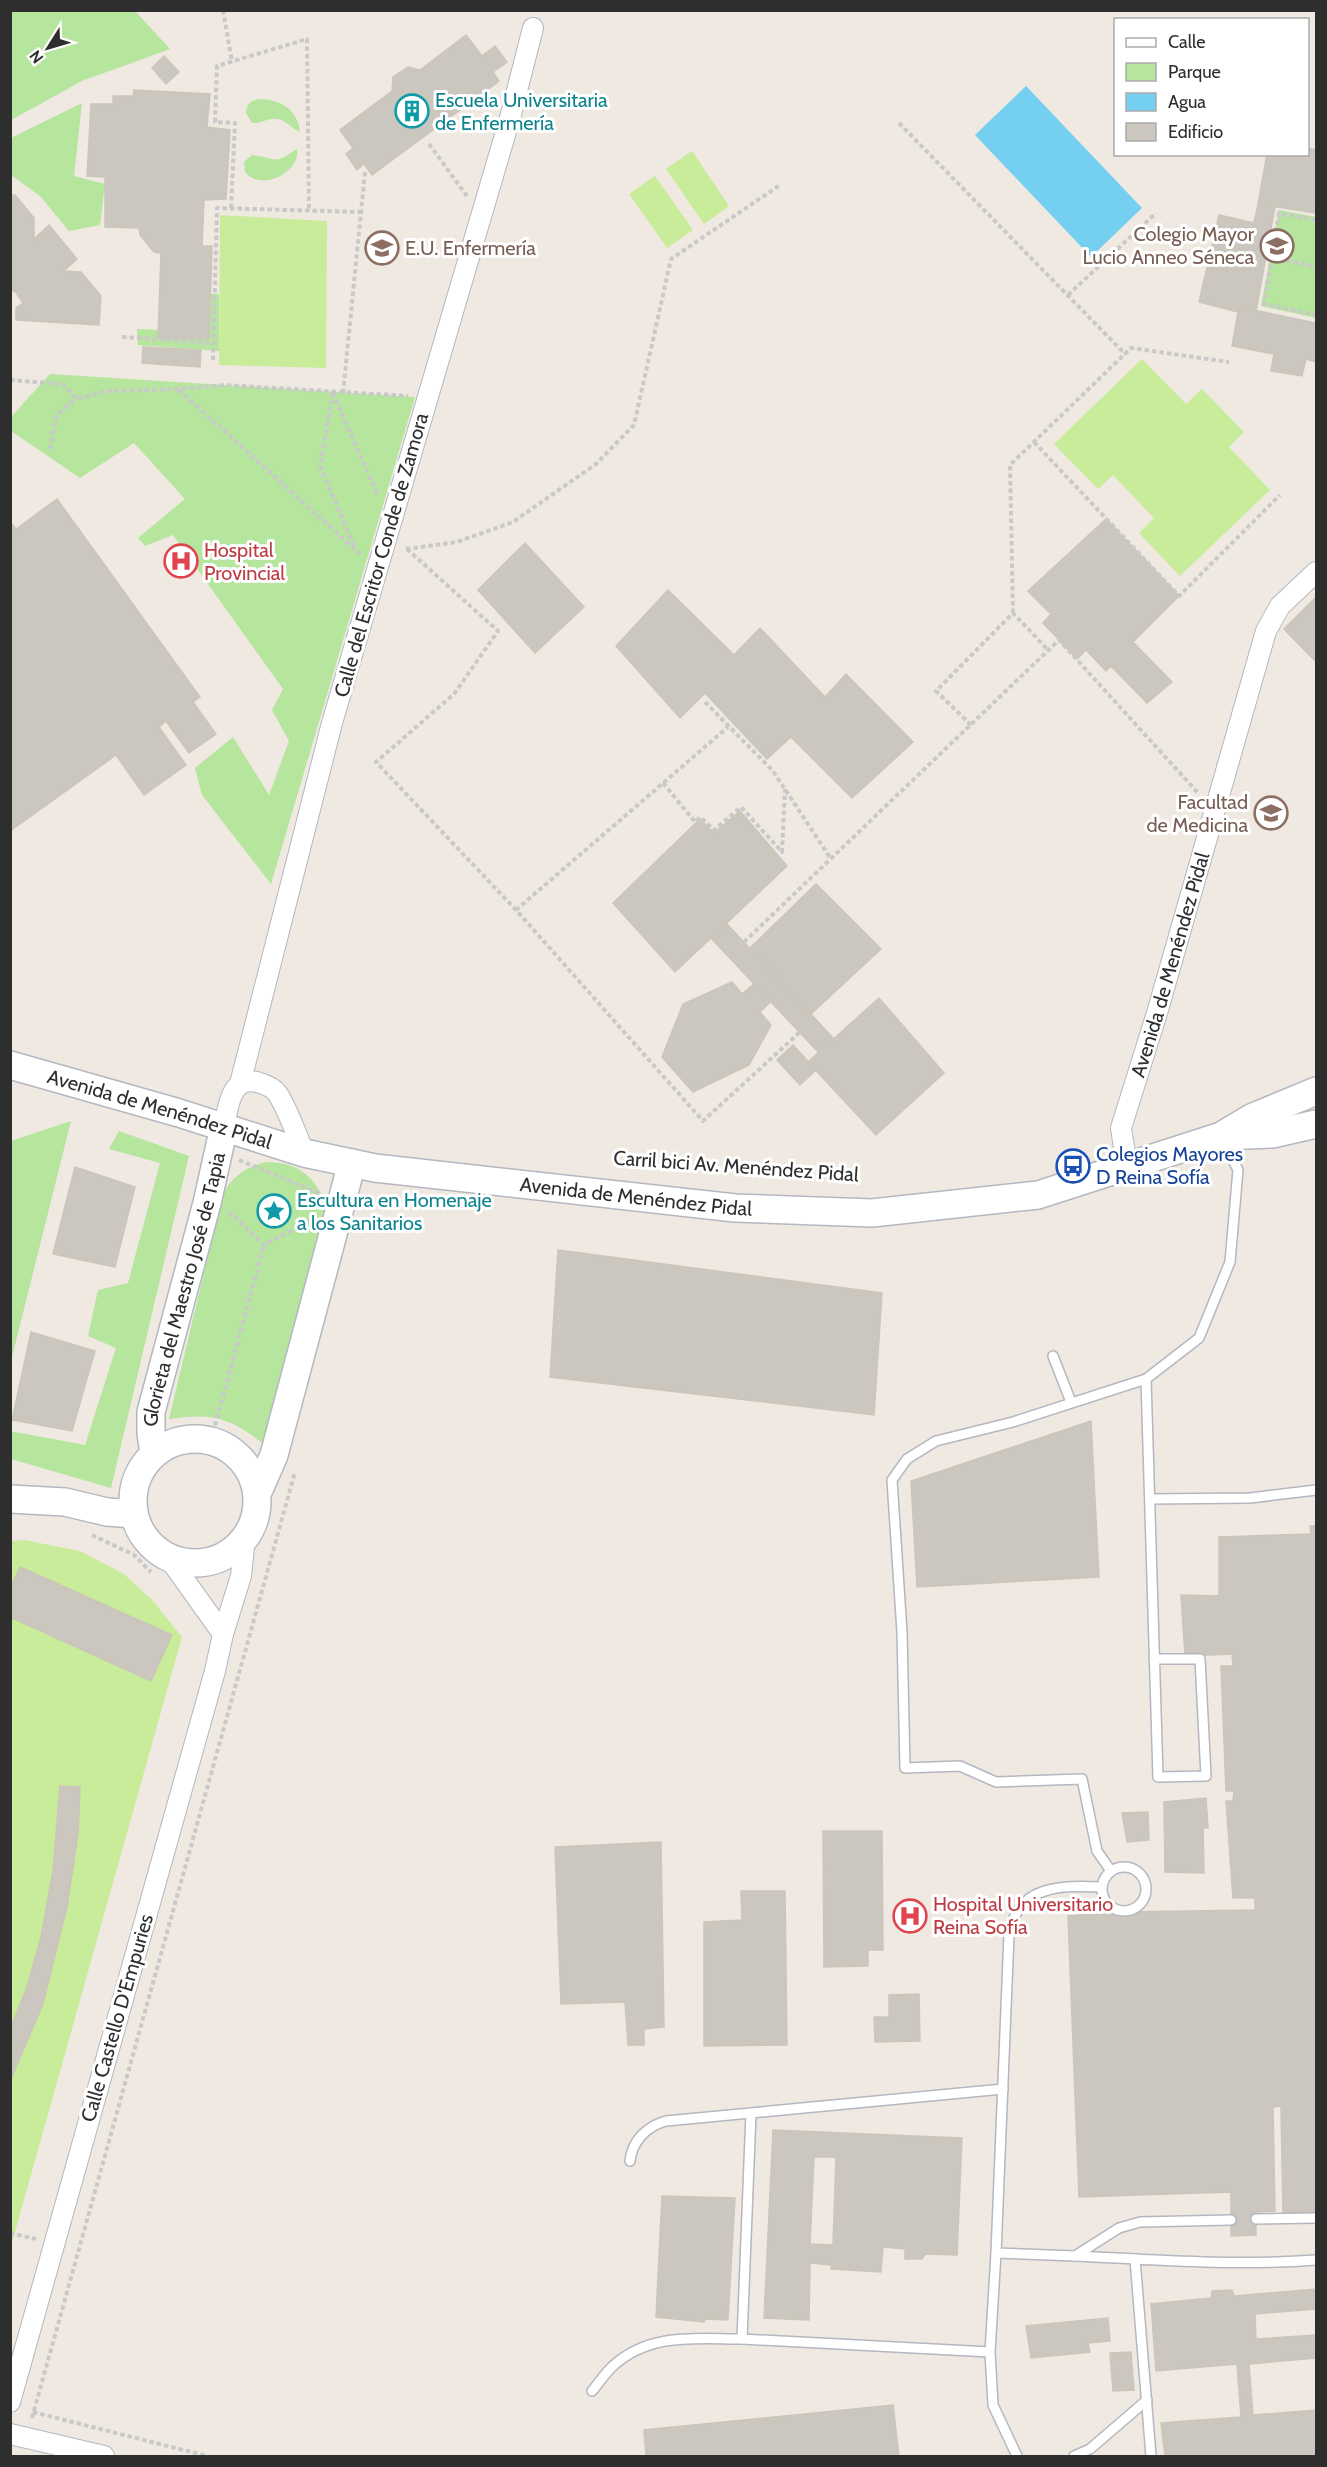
<svg xmlns="http://www.w3.org/2000/svg" width="1327" height="2467" font-family="Cabin,sans-serif">
	<style>
		.green { fill: #b6e59e }
		.pitch { fill: #c9ec9a }
		.water { fill: #75cff0 }
		.building { fill: #cbc7bf; stroke: #cbc5ba; stroke-width: 1.5; fill-rule: evenodd }
		.lines { fill: none; stroke-linecap: round; stroke-linejoin: round }
		.lane-casing { stroke: #b4b7c1; stroke-width: 12 }
		.street-casing { stroke: #b4b7c1; stroke-width: 22 }
		.secondary-casing { stroke: #b4b7c1; stroke-width: 30 }
		.path { stroke: #c9c9c9; stroke-width: 4; stroke-dasharray: 4.5 3; stroke-linecap: butt }
		.lane { stroke: #fff; stroke-width: 9 }
		.street { stroke: #fff; stroke-width: 20 }
		.secondary { stroke: #fff; stroke-width: 27 }
		.labels { text-anchor: middle; stroke-width: 6; stroke-linejoin: round; paint-order: stroke }
		.culture-label { font-size: 20px; fill: #0d838f; stroke: #fff; text-anchor: start }
		.education-label { font-size: 20px; fill: #785e54; stroke: #fff; text-anchor: end }
		.health-label { font-size: 20px; fill: #be3a42; stroke: #fff; text-anchor: start }
		.street-label { font-size: 20px; fill: #2e2e2e; stroke: #fff }
		.transit-label { font-size: 20px; fill: #164399; stroke: #fff; text-anchor: start }
	</style>
	<rect width="100%" height="100%" fill="#efe9e1"/>
	<g class="green">
		<path d="M11,10l124,1 35,38 -88,32 -71,39z"/>
		<path d="M259,99c20,0 39,10 41,33 -8,-3 -13,-11 -22,-13 -11,-2 -17,5 -26,4l-6,-10c1,-9 4,-12 13,-14z"/>
		<path d="M82,103l-8,73 31,8 -5,41 -31,6 -29,-35 -29,-21v-37z"/>
		<path d="M297,149c4,24 -37,43 -52,23l-1,-10 8,-7c26,3 20,11 45,-6z"/>
		<path d="M1279,210l37,7v101l-55,-12z"/>
		<path d="M211,294h8v57l-81,-6 -1,-16 21,1v8l51,1z"/>
		<path d="M50,374l365,23 -144,487 -69,-89 -7,-27 38,-31 36,58 20,-54 -17,-31 11,-21 -110,-154 -28,11 -7,-8 47,-39 -51,-56 -54,35 -69,-47v-14z"/>
		<path d="M71,1121l-60,240v-220z"/>
		<path d="M119,1131l70,25 -78,332 -100,-29 -1,-28 75,14 31,-97 -28,-12 10,-46 30,-7 32,-120 -51,-14z"/>
		<path d="M266,1162c32,0 51,15 60,45l-62,237c-36,-27 -51,-31 -95,-25l54,-226c11,-18 23,-26 43,-31z"/>
	</g>
	<g class="pitch">
		<path d="M692,151l37,55 -25,18 -38,-55z"/>
		<path d="M655,176l38,54 -26,18 -38,-54z"/>
		<path d="M220,215l107,6 -1,147 -107,-3z"/>
		<path d="M1142,359l44,45 16,-15 42,43 -15,15 41,43 -90,86 -41,-43 15,-15 -41,-43 -15,14 -44,-45z"/>
		<path d="M24,1540l56,11 44,23 30,28 28,35 -171,609 -1,-705z"/>
	</g>
	<path class="water" d="M1026,86l116,122 -51,49 -116,-122z"/>
	<g class="building">
		<path d="M466,35l16,21 13,-10 12,16 -14,10 6,9 -127,94 -8,-11 -7,6 -11,-16 7,-6 -13,-18 52,-39 1,-14 15,-10 12,3z"/>
		<path d="M164,56l15,16 -13,12 -14,-16z"/>
		<path d="M134,90l76,4 -3,33 23,3 -4,69 -22,1 -2,46h10l-3,93 -51,-1 3,-85 -7,-1 -14,-17 -1,-7 -34,-1v-50l-18,-1 4,-72h22v-8h20z"/>
		<path d="M1308,148l8,2v63l-58,-9 9,-50h41z"/>
		<path d="M10,195h5l19,23v21l15,-14 28,34 -13,12 17,1 20,24 -2,29 -83,-5v-12l7,-5 -8,-12h-5z"/>
		<path d="M1258,204l17,3 -19,104 -17,-4 -1,5 -39,-10 20,-87 35,8z"/>
		<path d="M1239,307l77,16v39l-10,-3 -4,17 -31,-5 3,-17 -42,-8z"/>
		<path d="M143,347l58,3 -1,17 -58,-4z"/>
		<path d="M57,499l143,198 -7,5 23,32 -27,19 -23,-32 -7,6 27,38 -42,30 -28,-40 -106,76v-309l6,7z"/>
		<path d="M1106,519l73,77 -46,46 39,40 -25,21 -36,-37 -5,5 -20,-21 -9,9 -34,-36 8,-9 -23,-23z"/>
		<path d="M525,543l59,64 -49,46 -57,-63z"/>
		<path d="M668,590l66,65 26,-27 65,69 21,-23 67,68 -61,56 -61,-61 -24,22 -62,-66 -25,25 -64,-72z"/>
		<path d="M1316,597v65l-32,-33z"/>
		<path d="M740,811l47,55 -112,106 -62,-69 87,-84 14,14z"/>
		<path d="M816,884l65,65 -70,65 -61,-66z"/>
		<path d="M727,924l107,115 -15,14 -108,-115z"/>
		<path d="M732,982l10,12 12,-10 17,17 -11,11 11,13 -22,40 -56,27 -31,-35 21,-53z"/>
		<path d="M879,998l65,75 -68,62 -68,-73z"/>
		<path d="M793,1045l23,25 -16,15 -23,-25z"/>
		<path d="M75,1167l60,20 -20,80 -62,-13z"/>
		<path d="M558,1250l324,43 -8,122 -324,-38z"/>
		<path d="M31,1332l64,19 -23,80 -60,-11z"/>
		<path d="M1091,1421l8,156 -182,10 -6,-106z"/>
		<path d="M1310,1526h6v686l-33,1 -2,-107 -8,1 2,104 -19,1v23l-25,1v-44l-152,5 -11,-281 54,-4 133,-2v-12h-22l-7,-97h7l1,-10h-8l-5,-125h12l-1,-12 -47,2 -4,-61 38,1v-59l92,-3z"/>
		<path d="M20,1567l152,68 -21,46 -141,-64v-28z"/>
		<path d="M60,1786l20,1 -2,47 -11,73 -24,97 -33,77v-52l17,-42 14,-50 12,-67z"/>
		<path d="M1206,1798l2,30h-5l1,45 -39,-1 -1,-70z"/>
		<path d="M1148,1812l1,28 -22,2 -5,-29z"/>
		<path d="M823,1831h59l1,119h-15v16l-44,1z"/>
		<path d="M661,1842l3,185 -20,2v16h-16l-3,-43 -64,2 -6,-157z"/>
		<path d="M741,1891h44l2,154 -83,1v-124l38,-2z"/>
		<path d="M919,1994l1,47 -45,1 -1,-25h15v-22z"/>
		<path d="M773,2130l189,8 -5,117 -32,-1 -3,5h-17v-10l-22,-2 -2,25 -50,-3v-4l-21,-2 -1,57 -45,-2zM814,2157h22l-3,88 -23,-1z"/>
		<path d="M662,2196l73,2 -7,122 -23,-1 -1,3 -48,-5z"/>
		<path d="M1316,2289v20l-61,5 1,25 60,-4v23l-67,6 4,51 63,-5v46h-151l-4,-33 80,-6 -4,-53 -81,7 -5,-67 60,-6 1,-7 20,-1 2,6z"/>
		<path d="M1108,2318l2,23 -22,2 2,9 -59,6 -5,-32z"/>
		<path d="M1131,2352l3,38 -21,1 -3,-38z"/>
		<path d="M893,2405l6,51h-253l-2,-26z"/>
	</g>
	<g class="lines">
		<defs>
			<g id="lane">
				<path d="M1053,1356l18,46"/>
				<path d="M1146,1379l12,398 48,-1 -6,-117h-46"/>
				<path d="M1150,1499l100,-1 66,-8"/>
				<circle cx="1124" cy="1889" r="22"/>
				<path d="M1111,1871l-14,-20 -15,-72 -86,3 -36,-16 -55,2 -3,-136 -10,-152 15,-21 29,-18 77,-19 133,-43 53,-41 31,-76 8,-92 -16,-32"/>
				<path d="M751,2113l-9,226 248,13 6,-99"/>
				<path d="M630,2161c2,-20 17,-35 36,-40l337,-32"/>
				<path d="M1256,2219l60,-1"/>
				<path d="M1231,2220l-91,2 -21,6 -44,28c81,4 161,10 241,4"/>
				<path d="M1075,2256l-79,-3 13,-318c8,-50 52,-50 93,-48"/>
				<path d="M1135,2259l16,197"/>
				<path d="M990,2352l3,53 24,51"/>
				<path d="M592,2391c7,-8 13,-18 21,-25 37,-34 84,-27 129,-27"/>
				<path d="M1074,2456l16,-7 57,-49"/>
			</g>
			<g id="street">
				<path d="M240,1084l92,-361 178,-605 23,-90"/>
				<path d="M224,1127c4,-19 6,-51 33,-45 7,2 16,5 20,11 10,14 20,43 27,60"/>
				<path id="s1" d="M1127,1167l-6,-39 36,-115 109,-382 14,-25 36,-34"/>
				<path d="M168,1557l55,77"/>
				<path d="M10,2402l205,-731 8,-37 18,-58 4,-39"/>
				<path d="M10,2434l94,22"/>
			</g>
			<g id="secondary">
				<path id="s2" d="M10,1065l169,48 125,40 71,15 360,40 137,5 166,-18 183,-59 30,-18 65,-27"/>
				<path d="M1222,1136l50,-2 44,-10"/>
				<circle cx="195" cy="1501" r="62"/>
				<path id="s3" d="M154,1453l-3,-19v-22l56,-209 17,-76"/>
				<path d="M257,1494l17,-39 78,-292"/>
				<path d="M10,1499l55,3 42,10 27,2"/>
			</g>
		</defs>
		<use href="#lane" class="lane-casing"/>
		<use href="#street" class="street-casing"/>
		<use href="#secondary" class="secondary-casing"/>
		<g class="path">
			<path d="M223,10l9,52"/>
			<path d="M899,123l226,231"/>
			<path d="M429,144l38,52"/>
			<path d="M231,208l4,-85 -20,-1 2,-56 90,-27 2,171"/>
			<path d="M1316,220l-37,-7 -15,91 52,11"/>
			<path d="M1272,257l44,10"/>
			<path d="M1068,295l88,-82"/>
			<path d="M122,337l91,6"/>
			<path d="M213,360l4,-152 144,4"/>
			<path d="M10,380l53,4 13,15 32,-8 70,-2 46,-4 184,11"/>
			<path d="M179,390l181,164"/>
			<path d="M333,392l-13,74 35,82"/>
			<path d="M333,393l45,103"/>
			<path d="M343,393l22,-221"/>
			<path d="M1034,442l145,154 101,-101"/>
			<path d="M50,449l6,-34 20,-16"/>
			<path d="M406,549l51,-7 56,-20 83,-58 38,-39 37,-166 109,-74"/>
			<path d="M407,549l91,82 -44,63 -78,68 140,148 187,211 97,-89"/>
			<path d="M1013,613l-3,-148 121,-117 98,14"/>
			<path d="M705,702l68,69 58,88"/>
			<path d="M971,725l-35,-34 77,-78 35,37"/>
			<path d="M663,783l32,39 5,-5 14,13 27,-23 41,45 3,-63"/>
			<path d="M516,910l212,-183"/>
			<path d="M744,942l315,-302 140,154"/>
			<path d="M239,1160l82,34"/>
			<path d="M229,1212l35,33 47,-25"/>
			<path d="M211,1440l53,-195"/>
			<path d="M92,1535l42,20 17,17"/>
			<path d="M10,2233l26,6"/>
			<path d="M33,2412l174,44"/>
			<path d="M32,2418l263,-946"/>
		</g>
		<use href="#lane" class="lane"/>
		<use href="#street" class="street"/>
		<use href="#secondary" class="secondary"/>
	</g>
	<defs>
		<symbol id="building-ring" viewBox="-11 -11 22 22"><circle r="9.5" fill="#fff" stroke="#0f9aa8" stroke-width="1.5"/><path d="M-4-6H4V6H1V3H-1V6H-4ZM-2.5-4.3h1.7v1.8h-1.7ZM.8-4.3h1.7v1.8H.8ZM-2.5-1h1.7V.8h-1.7ZM.8-1h1.7V.8H.8Z" fill="#0f9aa8"/></symbol>
		<symbol id="university-ring" viewBox="-11 -11 22 22"><circle r="9.5" fill="#fff" stroke="#8d6e63" stroke-width="1.5"/><path d="M0-5L7-2L0 1L-7-2ZM-4 1L0 2.5L4 1V4Q0 6-4 4Z" fill="#8d6e63"/></symbol>
		<symbol id="hospital-ring" viewBox="-11 -11 22 22"><circle r="9.5" fill="#fff" stroke="#e0444e" stroke-width="1.5"/><path d="M-5-5h3v3.5h4V-5h3V5h-3V1.5h-4V5h-3Z" fill="#e0444e"/></symbol>
		<symbol id="bus-ring" viewBox="-11 -11 22 22"><circle r="9.5" fill="#fff" stroke="#1a4fb4" stroke-width="1.5"/><path d="M-5-6H5V4H4V6H2V4H-2V6H-4V4H-5ZM-3.5-4V0h7V-4ZM-3.5 1.2v1.5H-2V1.2ZM2 1.2v1.5H3.5V1.2Z" fill="#1a4fb4"/></symbol>
		<symbol id="sight-ring" viewBox="-11 -11 22 22"><circle r="9.5" fill="#fff" stroke="#0f9aa8" stroke-width="1.5"/><path d="M0-6L1.8-2.2L6-1.7L2.9 1.2L3.7 5.4L0 3.3L-3.7 5.4L-2.9 1.2L-6-1.7L-1.8-2.2Z" fill="#0f9aa8"/></symbol>
	</defs>
	<g fill-rule="evenodd">
		<use href="#building-ring" x="393" y="92" width="38" height="38"/>
		<use href="#university-ring" x="1258" y="227" width="38" height="38"/>
		<use href="#university-ring" x="363" y="229" width="38" height="38"/>
		<use href="#hospital-ring" x="162" y="542" width="38" height="38"/>
		<use href="#university-ring" x="1252" y="794" width="38" height="38"/>
		<use href="#bus-ring" x="1054" y="1147" width="38" height="38"/>
		<use href="#sight-ring" x="255" y="1192" width="38" height="38"/>
		<use href="#hospital-ring" x="891" y="1897" width="38" height="38"/>
	</g>
	<g class="labels">
		<g class="culture-label">
			<text x="435" y="107">Escuela Universitaria<tspan x="435" dy="23">de Enfermería</tspan></text>
			<text x="297" y="1207">Escultura en Homenaje<tspan x="297" dy="23">a los Sanitarios</tspan></text>
		</g>
		<g class="education-label">
			<text x="1254" y="241">Colegio Mayor<tspan x="1254" dy="23">Lucio Anneo Séneca</tspan></text>
			<text x="405" y="255" text-anchor="start">E.U. Enfermería</text>
			<text x="1248" y="809">Facultad<tspan x="1248" dy="23">de Medicina</tspan></text>
		</g>
		<g class="health-label">
			<text x="204" y="557">Hospital<tspan x="204" dy="23">Provincial</tspan></text>
			<text x="933" y="1911">Hospital Universitario<tspan x="933" dy="23">Reina Sofía</tspan></text>
		</g>
		<g class="street-label">
			<text transform="translate(381 555) rotate(-74)" y="7">Calle del Escritor Conde de Zamora</text>
			<text dy="7" stroke="none"><textPath href="#s1" startOffset="210">Avenida de Menéndez Pidal</textPath></text>
			<text dy="7" stroke="none"><textPath href="#s2" startOffset="156">Avenida de Menéndez Pidal</textPath></text>
			<text transform="translate(736 1166) rotate(4)" y="7">Carril bici Av. Menéndez Pidal</text>
			<text dy="7" stroke="none"><textPath href="#s2" startOffset="642">Avenida de Menéndez Pidal</textPath></text>
			<text dy="7" stroke="none"><textPath href="#s3" startOffset="168">Glorieta del Maestro José de Tapia</textPath></text>
			<text transform="translate(117 2018) rotate(-74)" y="7">Calle Castello D'Empuries</text>
		</g>
		<g class="transit-label">
			<text x="1096" y="1161">Colegios Mayores<tspan x="1096" dy="23">D Reina Sofía</tspan></text>
		</g>
	</g>
	<rect width="1327" height="2467" fill="none" stroke="#2e2e2e" stroke-width="24"/>
	<rect x="1114" y="18" width="195" height="138" fill="#ffffff" stroke="#ababab" stroke-width="1.5"/>
	<rect x="1126" y="38" width="30" height="9" fill="#ffffff" stroke="#ababab" stroke-width="1.5"/>
	<text x="1168" y="48" font-size="18" fill="#2e2e2e">Calle</text>
	<rect x="1126" y="63" width="30" height="18" fill="#b6e59e" stroke="#ababab" stroke-width="1.5"/>
	<text x="1168" y="78" font-size="18" fill="#2e2e2e">Parque</text>
	<rect x="1126" y="93" width="30" height="18" fill="#75cff0" stroke="#ababab" stroke-width="1.5"/>
	<text x="1168" y="108" font-size="18" fill="#2e2e2e">Agua</text>
	<rect x="1126" y="123" width="30" height="18" fill="#cbc7bf" stroke="#ababab" stroke-width="1.5"/>
	<text x="1168" y="138" font-size="18" fill="#2e2e2e">Edificio</text>
	<g transform="translate(48 48) rotate(233)" stroke="#ffffff" stroke-width="4.5" paint-order="stroke">
	<path d="M0-4.5L10 22L0 15L-10 22Z" fill="#2e2e2e"/>
	<text y="-9" font-size="16" font-weight="bold" text-anchor="middle" fill="#2e2e2e">N</text>
	</g>
</svg>
